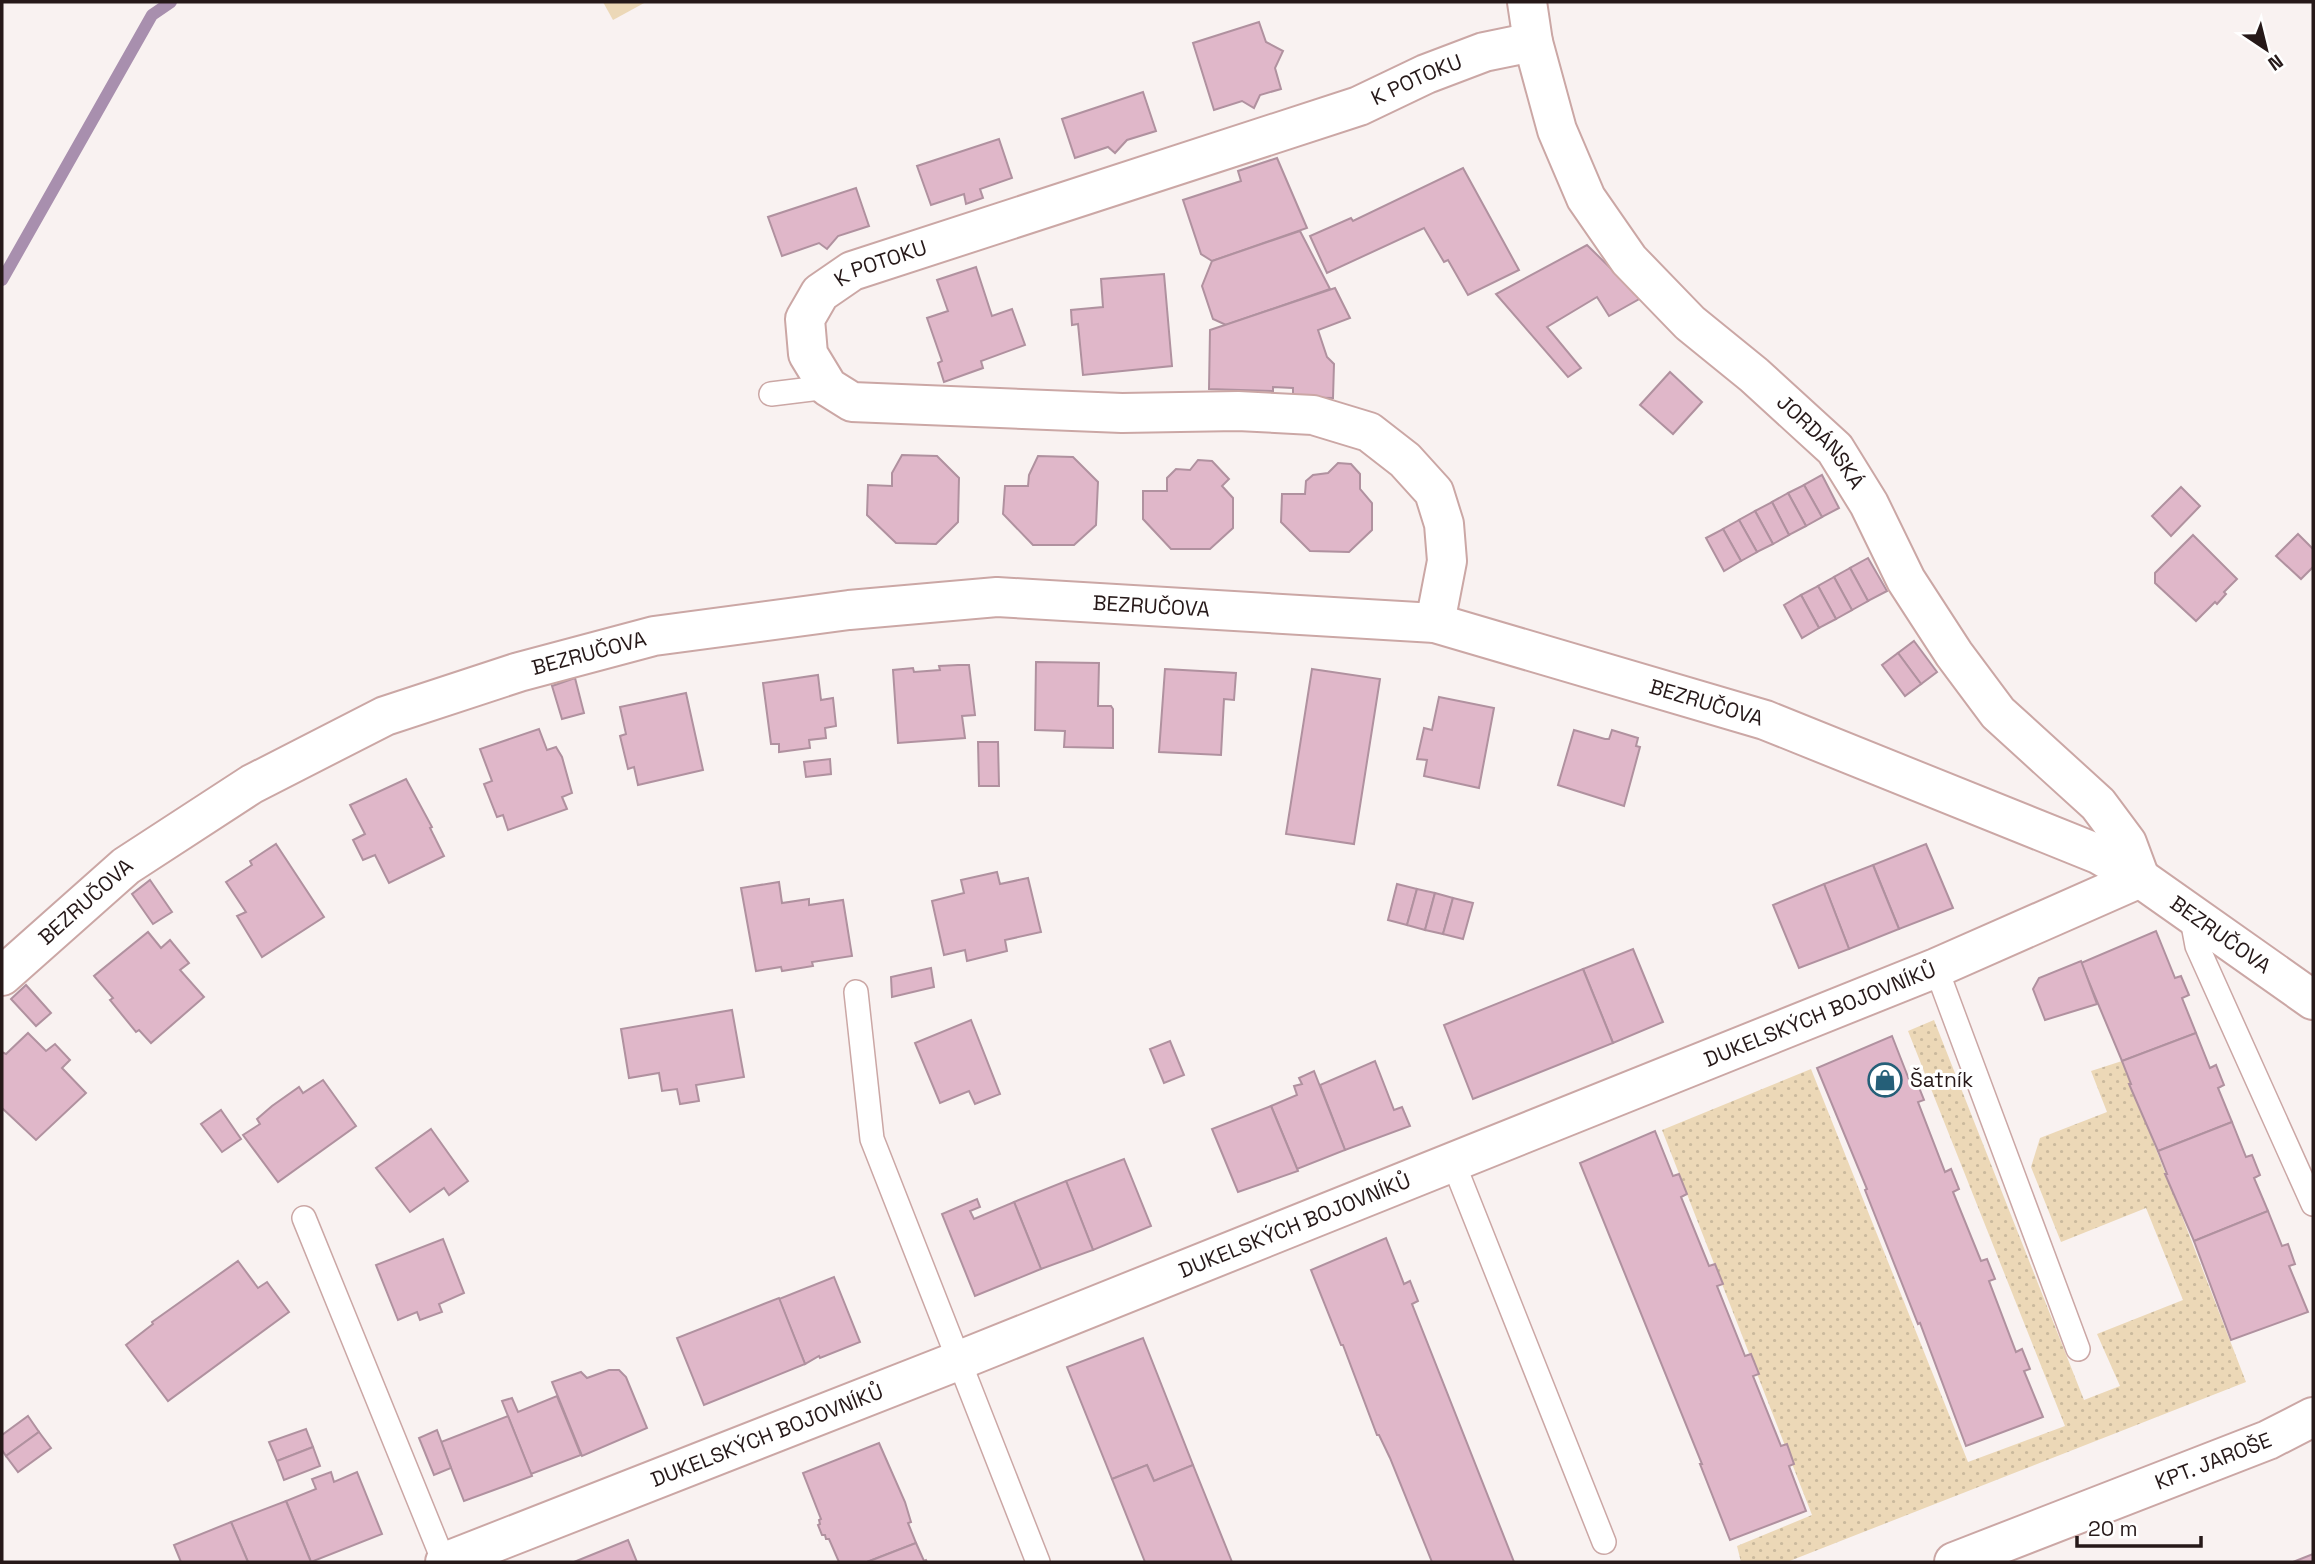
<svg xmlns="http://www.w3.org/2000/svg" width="2315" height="1564" font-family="'Space Grotesk',sans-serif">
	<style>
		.grass { fill: url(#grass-dots) }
		.garden { fill: #ecd8b7 }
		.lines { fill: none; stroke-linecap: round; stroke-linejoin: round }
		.stream { stroke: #a88fae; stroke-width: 12 }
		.building { fill: #e0b7c9; stroke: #b0919f; stroke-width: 2 }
		.service-casing { stroke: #cba7a5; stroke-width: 26 }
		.minor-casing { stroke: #cba7a5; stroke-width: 42 }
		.tertiary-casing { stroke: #cba7a5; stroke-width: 42 }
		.service { stroke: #fff; stroke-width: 23 }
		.minor { stroke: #fff; stroke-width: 38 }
		.tertiary { stroke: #fff; stroke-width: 38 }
		.labels { text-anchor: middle; stroke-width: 6; stroke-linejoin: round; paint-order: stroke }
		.street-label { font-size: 21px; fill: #261919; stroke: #fff }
		.poi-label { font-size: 21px; fill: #261919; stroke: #fff; text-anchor: start }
	</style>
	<defs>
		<pattern id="grass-dots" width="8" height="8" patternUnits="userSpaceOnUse" patternTransform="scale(1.75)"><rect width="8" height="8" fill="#ecd8b7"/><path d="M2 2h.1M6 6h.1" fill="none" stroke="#cab99d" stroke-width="1.8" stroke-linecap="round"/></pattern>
	</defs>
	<rect width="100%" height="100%" fill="#f9f2f1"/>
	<path class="grass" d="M1934,1020l150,380 36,-14 -23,-52 86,-34 -37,-92 -85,34 -30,-75 9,-29 67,-26 -16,-41 31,-10 124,321 -459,180h-46l-4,-16 75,-31 -150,-385 149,-61 157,393 97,-36 -157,-395z"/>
	<path class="garden" d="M603,2h43l-33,18z"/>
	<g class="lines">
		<path class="stream" d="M2,280l150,-265 19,-13"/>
	</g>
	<g class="building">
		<path d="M1259,22l7,20 17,9 -8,17 6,21 -21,6 -6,13 -12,-7 -28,9 -21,-67z"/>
		<path d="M1143,92l13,39 -29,9 -12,13 -7,-6 -33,11 -13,-39z"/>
		<path d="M999,139l13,39 -32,11 3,9 -17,6 -2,-10 -33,11 -14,-39z"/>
		<path d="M1277,158l30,70 -95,33 -11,-7 -18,-54 58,-19 -3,-10z"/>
		<path d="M1463,168l56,102 -51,25 -20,-35 -4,2 -20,-34 -97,45 -17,-37 41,-18 2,3z"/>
		<path d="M856,188l13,38 -31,10 -11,13 -8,-6 -37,13 -14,-39z"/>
		<path d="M1300,231l30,58 -104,36 -13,-6 -11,-33 10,-25z"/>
		<path d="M1587,245l54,53 -32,18 -12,-19 -50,30 34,41 -13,9 -72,-83z"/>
		<path d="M976,267l16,49 20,-7 13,36 -44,16 2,7 -39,14 -6,-19 4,-2 -15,-43 21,-7 -11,-31z"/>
		<path d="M1164,274l8,92 -89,9 -5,-51 -6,1 -1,-15 32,-3 -2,-28z"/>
		<path d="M1335,288l15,30 -32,12 9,27 7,7 -1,34 -40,-1v-9l-20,-1v4l-64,-2 1,-59z"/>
		<path d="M1670,372l32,30 -29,32 -33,-29z"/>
		<path d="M902,455l35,1 22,22 -1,44 -22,22 -40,-1 -29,-28 1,-30 24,1v-13z"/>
		<path d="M1038,456l35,1 25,25 -2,43 -22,20h-41l-30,-31 2,-28h23l1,-11z"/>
		<path d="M1198,460l14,1 17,18 -7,7 11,12v30l-23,21h-39l-28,-30v-28h24v-13l9,-9 14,1z"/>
		<path d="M1338,463l13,1 9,10v15l12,14v27l-23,22 -39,-1 -29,-29 1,-28h23l1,-13 7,-6 15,-2z"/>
		<path d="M1822,475l17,33 -17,9 -18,-32z"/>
		<path d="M1804,485l18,32 -16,9 -18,-33z"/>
		<path d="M2181,487l19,19 -29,30 -19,-20z"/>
		<path d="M1788,493l18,33 -17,9 -17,-33z"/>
		<path d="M1772,502l17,33 -16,9 -18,-33z"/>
		<path d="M1755,511l18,33 -16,8 -18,-32z"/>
		<path d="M1739,520l18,32 -16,9 -18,-32z"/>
		<path d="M1723,529l18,32 -17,10 -18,-33z"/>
		<path d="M2298,534l15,15v18l-12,12 -25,-23z"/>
		<path d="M2193,535l44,44 -13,13 2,2 -9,10 -2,-2 -19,19 -41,-38v-10z"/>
		<path d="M1868,558l19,33 -19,10 -18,-33z"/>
		<path d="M1850,568l18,33 -16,9 -18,-33z"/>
		<path d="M1834,577l18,33 -16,9 -18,-33z"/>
		<path d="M1818,586l18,33 -17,9 -18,-33z"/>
		<path d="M1801,595l18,33 -17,10 -18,-33z"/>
		<path d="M1914,641l23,31 -16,12 -23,-31z"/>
		<path d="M1898,653l23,31 -16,12 -23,-31z"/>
		<path d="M1036,662l63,1 -1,43h13l2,3v39l-49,-1 1,-16 -30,-1z"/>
		<path d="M958,665h11l6,50 -13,1 3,22 -67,5 -5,-73 20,-2 1,4 26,-2 -1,-4z"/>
		<path d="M1165,669l71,4 -2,27 -10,-1 -3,56 -62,-3z"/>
		<path d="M1312,669l68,10 -26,165 -68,-10z"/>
		<path d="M818,675l3,25 12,-2 3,28 -11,2 1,10 -17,2 1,8 -31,4v-8h-8l-8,-61z"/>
		<path d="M575,678l9,35 -22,6 -10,-33z"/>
		<path d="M686,693l17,77 -65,15 -4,-18 -6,2 -8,-33 6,-2 -6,-27z"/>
		<path d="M1439,697l55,11 -15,80 -55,-12 3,-16 -10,-1 7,-31 8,2z"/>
		<path d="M539,729l8,21 9,-3 6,10 10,36 -10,4 5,12 -59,21 -5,-15 -6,2 -13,-33 8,-3 -12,-32z"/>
		<path d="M1574,730l31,9h4l3,-9 26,8 -2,8 4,1 -16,59 -66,-21z"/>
		<path d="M978,742h20l1,44h-20z"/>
		<path d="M830,759l1,15 -25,3 -2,-15z"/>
		<path d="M406,779l26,48 -2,1 14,28 -55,27 -14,-28 -12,5 -10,-20 12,-6 -15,-29z"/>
		<path d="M276,844l48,73 -62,40 -25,-41 9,-4 -20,-30 26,-17 -2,-4z"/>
		<path d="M1926,844l27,64 -54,21 -26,-64z"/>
		<path d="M1873,865l26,64 -50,20 -25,-65z"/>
		<path d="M997,872l3,12 28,-6 13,54 -36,8 2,11 -40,10 -2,-11 -21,5 -12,-54 32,-8 -3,-13z"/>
		<path d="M150,880l22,32 -19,12 -21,-30z"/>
		<path d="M779,882l3,21 27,-4v6l34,-5 9,56 -40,6 1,4 -31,5 -1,-4 -25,4 -15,-83z"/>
		<path d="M1397,884l20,5 -10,36 -19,-5z"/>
		<path d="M1824,884l25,65 -50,19 -26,-63z"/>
		<path d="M1417,889l18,4 -10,37 -18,-5z"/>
		<path d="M1435,893l18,5 -10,36 -18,-4z"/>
		<path d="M1453,898l20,5 -10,36 -20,-5z"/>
		<path d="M2156,931l19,47 6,-2 8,19 -7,3 14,35 -74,28 -41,-98z"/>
		<path d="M148,932l13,16 9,-8 19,23 -9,7 24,27 -53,46 -12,-13 -3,2 -26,-32 3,-2 -19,-22z"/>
		<path d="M1633,949l30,73 -50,21 -30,-74z"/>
		<path d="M2081,961l16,43 -52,16 -12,-31 6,-11z"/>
		<path d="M931,968l3,19 -42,10 -1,-20z"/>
		<path d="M1583,969l30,74 -140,56 -29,-74z"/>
		<path d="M26,985l25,28 -15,13 -25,-27z"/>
		<path d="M732,1010l12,67 -48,8 3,16 -19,3 -3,-15 -15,2 -3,-18 -30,5 -8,-49z"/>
		<path d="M971,1020l29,74 -25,10 -6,-13 -29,12 -25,-60z"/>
		<path d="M28,1033l18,18 9,-7 15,16 -8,8 24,25 -50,47 -34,-32v-56l4,2z"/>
		<path d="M2196,1033l14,35 6,-3 8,20 -6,3 14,34 -74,29 -29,-67h2l-9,-23z"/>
		<path d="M1892,1036l18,46 6,-2 8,20 -6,2 27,70 6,-3 8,20 -6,3 28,69 6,-2 8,20 -6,2 27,71 6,-3 8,20 -6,2 19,46 -77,29 -46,-123 -2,1 -53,-134 2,-1 -50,-121z"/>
		<path d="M1170,1041l14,34 -20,8 -14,-34z"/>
		<path d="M1375,1061l19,49 8,-3 8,19 -65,24 -25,-65z"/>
		<path d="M1314,1071l31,79 -48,19 -26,-63 26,-11 -3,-9 8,-2 -3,-6z"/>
		<path d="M323,1080l33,46 -78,56 -35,-47 17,-11 -3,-5 15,-13 27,-19 4,6z"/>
		<path d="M1271,1106l27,65 -60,21 -26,-63z"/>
		<path d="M221,1110l20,29 -19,13 -21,-28z"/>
		<path d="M2232,1122l14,35 6,-2 8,20 -6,3 14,33 -74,30 -29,-67h2l-9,-23z"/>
		<path d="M431,1129l37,52 -19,14 -5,-7 -34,24 -34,-44z"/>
		<path d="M1655,1131l18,45 6,-2 8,20 -6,3 28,69 6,-2 8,20 -6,2 28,70 6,-2 8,20 -6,2 28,70 6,-2 7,20 -5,2 17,45 -76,29 -30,-76h2l-122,-301z"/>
		<path d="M1124,1159l27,67 -58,24 -27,-69z"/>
		<path d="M1066,1181l27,69 -52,19 -27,-67z"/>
		<path d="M977,1199l3,8 -10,4 4,8 40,-17 27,67 -66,27 -33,-82z"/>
		<path d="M2268,1211l14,35 6,-2 7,20 -6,2 19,46 -77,28 -37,-99z"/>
		<path d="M1386,1238l18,46 6,-3 8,20 -6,3 102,258h-82l-42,-104 -11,-23h-2l-34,-90h-2l-30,-75z"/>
		<path d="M443,1239l21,54 -25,11 3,8 -22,8 -3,-8 -19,8 -22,-55z"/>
		<path d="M238,1261l20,27 9,-6 22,30 -121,89 -42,-56 27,-21 -1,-2z"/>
		<path d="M834,1277l26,65 -40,16 -1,-2 -14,8 -26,-65z"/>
		<path d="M779,1298l26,66 -101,41 -27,-67z"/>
		<path d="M1143,1338l50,127 -39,16 -7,-16 -35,14 -45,-112z"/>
		<path d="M609,1370h10l7,7 21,51 -65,28 -30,-74 29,-10 6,6z"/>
		<path d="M557,1396l24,59 -50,19 -29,-73 10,-3 6,14z"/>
		<path d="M28,1416l11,16 -33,24 -4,-6v-15z"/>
		<path d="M508,1416l24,60 -68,25 -23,-59z"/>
		<path d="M306,1429l7,18 -36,14 -8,-19z"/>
		<path d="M437,1430l14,38 -17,7 -15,-37z"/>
		<path d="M39,1432l12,16 -33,24 -12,-16z"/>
		<path d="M879,1443l26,59 6,20 -3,1 8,20 -49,19h-28l-10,-23h-3l-1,-4h-3l-4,-10 2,-1 -1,-4 2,-1 -18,-46z"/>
		<path d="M313,1447l7,19 -36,14 -7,-19z"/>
		<path d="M1147,1465l7,16 39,-16 39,97h-87l-33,-83z"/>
		<path d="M331,1472l3,10 23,-10 25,62 -71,28 -25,-61 30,-12 -4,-10z"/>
		<path d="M286,1501l25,61h-63l-17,-40z"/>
		<path d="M231,1522l17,40h-67l-7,-17z"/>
		<path d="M628,1540l9,22h-63z"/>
		<path d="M916,1543l8,18 2,-1 1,2h-60z"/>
		<path d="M2313,1554v8h-20z"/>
	</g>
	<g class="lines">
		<defs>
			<g id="service">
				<path d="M771,394l57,-7"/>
				<path d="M2191,914l6,32 116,258"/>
				<path d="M1936,968l142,381"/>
				<path d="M856,992l16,147 166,423"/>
				<path d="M1453,1162l151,380"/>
				<path d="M304,1218l140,344"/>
			</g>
			<g id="minor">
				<path id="s1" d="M1527,2l6,40 24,88 29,68 43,62 61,63 64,52 81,74 34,55 37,76 48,74 44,59 100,91 29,39 13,35"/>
				<path id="s2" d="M1435,623l12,-62 -3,-37 -10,-32 -29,-32 -36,-28 -56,-17 -75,-4 -116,2 -270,-11 -24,-15 -20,-33 -3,-35 15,-26 32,-22 507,-165 67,-32 58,-22 49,-10"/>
				<path id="s3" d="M2,976l124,-110 126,-82 133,-68 134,-44 135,-36 195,-26 148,-13 438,26 330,97 333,134 42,24 173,122"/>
				<path id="s4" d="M445,1562l515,-202 976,-392 204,-90"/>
			</g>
			<g id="tertiary">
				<path id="s5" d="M1954,1562l314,-122 45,-23"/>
			</g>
		</defs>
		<use href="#service" class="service-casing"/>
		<use href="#minor" class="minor-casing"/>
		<use href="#tertiary" class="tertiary-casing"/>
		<use href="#service" class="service"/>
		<use href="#minor" class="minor"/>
		<use href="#tertiary" class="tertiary"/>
	</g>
	<defs>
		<symbol id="shop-ring" viewBox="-11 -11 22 22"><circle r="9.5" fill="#fff" stroke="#255f78" stroke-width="1.5"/><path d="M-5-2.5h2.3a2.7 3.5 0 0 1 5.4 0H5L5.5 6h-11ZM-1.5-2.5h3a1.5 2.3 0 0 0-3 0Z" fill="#255f78"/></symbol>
	</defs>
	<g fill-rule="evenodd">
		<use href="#shop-ring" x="1866" y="1061" width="38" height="38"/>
	</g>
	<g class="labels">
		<g class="street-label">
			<text dy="7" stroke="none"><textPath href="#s2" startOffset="1510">K POTOKU</textPath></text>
			<text dy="7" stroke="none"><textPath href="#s2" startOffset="943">K POTOKU</textPath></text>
			<text dy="7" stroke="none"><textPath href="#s1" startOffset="546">JORDÁNSKÁ</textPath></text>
			<text dy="7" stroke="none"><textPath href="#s3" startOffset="1246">BEZRUČOVA</textPath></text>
			<text dy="7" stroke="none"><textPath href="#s3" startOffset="679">BEZRUČOVA</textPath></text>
			<text dy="7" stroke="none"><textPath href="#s3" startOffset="1813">BEZRUČOVA</textPath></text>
			<text dy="7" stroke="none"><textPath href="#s3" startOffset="112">BEZRUČOVA</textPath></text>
			<text dy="7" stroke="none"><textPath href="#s3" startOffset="2380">BEZRUČOVA</textPath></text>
			<text dy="7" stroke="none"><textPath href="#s4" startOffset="1480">DUKELSKÝCH BOJOVNÍKŮ</textPath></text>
			<text dy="7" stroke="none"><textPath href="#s4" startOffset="914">DUKELSKÝCH BOJOVNÍKŮ</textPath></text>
			<text dy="7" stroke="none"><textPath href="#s4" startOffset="346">DUKELSKÝCH BOJOVNÍKŮ</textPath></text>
			<text dy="7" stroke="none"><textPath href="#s5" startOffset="278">KPT. JAROŠE</textPath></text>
		</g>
		<g class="poi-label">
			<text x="1910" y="1087">Šatník</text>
		</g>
	</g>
	<rect width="2315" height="1564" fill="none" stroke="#261919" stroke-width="7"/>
	<g transform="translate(2266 49) rotate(145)" stroke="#ffffff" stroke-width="5" paint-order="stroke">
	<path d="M0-5L12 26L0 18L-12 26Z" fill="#261919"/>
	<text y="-10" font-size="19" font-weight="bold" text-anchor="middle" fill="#261919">N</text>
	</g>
	<path d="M2077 1536v10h124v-10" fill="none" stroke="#261919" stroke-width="3.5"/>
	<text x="2088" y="1536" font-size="21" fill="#261919" stroke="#ffffff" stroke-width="5" paint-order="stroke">20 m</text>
</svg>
